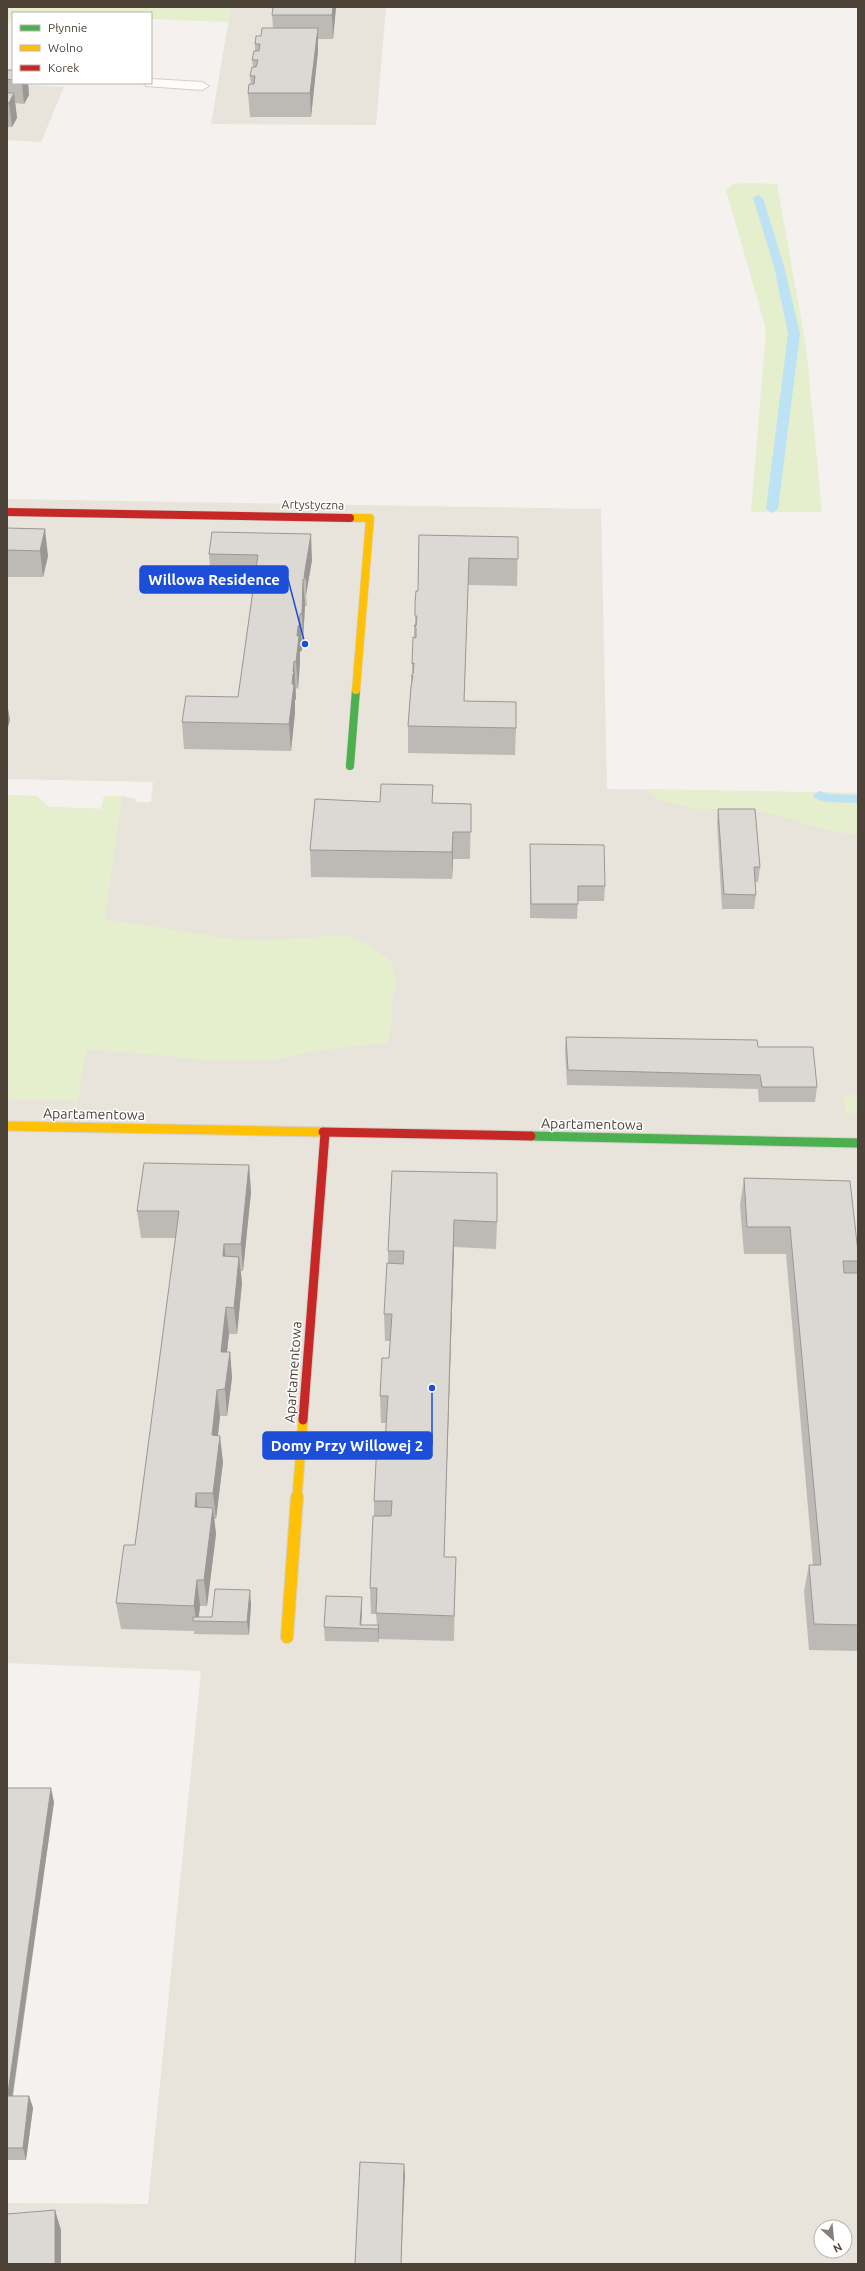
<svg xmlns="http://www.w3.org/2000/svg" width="865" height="2271" font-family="Ubuntu,sans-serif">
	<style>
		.residential { fill: #e8e3db; fill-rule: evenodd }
		.green { fill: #e5efcd }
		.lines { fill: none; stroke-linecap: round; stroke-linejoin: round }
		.stream { fill: #bce2f4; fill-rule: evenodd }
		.lane-casing { stroke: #d2cfcb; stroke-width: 2 }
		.fast-far1-casing { stroke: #d5d0c6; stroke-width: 9 }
		.fast-casing { stroke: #d5d0c6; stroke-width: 11 }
		.slow-far2-casing { stroke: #d5d0c6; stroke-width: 9 }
		.slow-far1-casing { stroke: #d5d0c6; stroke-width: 11 }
		.slow-casing { stroke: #d5d0c6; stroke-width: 14 }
		.jam-far1-casing { stroke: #d5d0c6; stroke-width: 9 }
		.jam-casing { stroke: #d5d0c6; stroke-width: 11 }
		.lane { fill: #fdfdfc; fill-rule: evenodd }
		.fast-far1 { stroke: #4caf50; stroke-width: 8 }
		.fast { stroke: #4caf50; stroke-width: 9 }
		.slow-far2 { stroke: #ffc107; stroke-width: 8 }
		.slow-far1 { stroke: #ffc107; stroke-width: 9 }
		.slow { stroke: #ffc107; stroke-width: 12 }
		.jam-far1 { stroke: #c62828; stroke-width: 8 }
		.jam { stroke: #c62828; stroke-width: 9 }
		.wall { fill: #bdbab6 }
		.shaded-wall { fill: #9a9794 }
		.building { fill: #dcd8d4; stroke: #9a9794 }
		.labels { text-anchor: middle; stroke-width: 3; stroke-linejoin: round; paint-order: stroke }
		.far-street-label { font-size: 12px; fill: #4c4238; stroke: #fff }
		.street-label { font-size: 14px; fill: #4c4238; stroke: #fff }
		.leader { fill: none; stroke: #1d4ed8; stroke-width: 1.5 }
		.callout-dot { fill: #1d4ed8; stroke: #fff; stroke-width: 1.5 }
		.callout { fill: #1d4ed8; stroke: #1d4ed8; stroke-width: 1.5 }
		.callout-label { font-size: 15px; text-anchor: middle; font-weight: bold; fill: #fff }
	</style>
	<rect width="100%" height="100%" fill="#f4f1ee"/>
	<g class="residential">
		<path d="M231,7h155l-10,118 -165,-1z"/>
		<path d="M7,84l57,3 -23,55 -34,-2z"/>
		<path d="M7,499l594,10 6,280 251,4v1471h-851v-61l141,1 53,-533 -194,-8v-868l29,1 13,11 53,2 2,-13h18l14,3 1,3h14l2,-20 -146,-3zM821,2227h24v24h-24z"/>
	</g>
	<g class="green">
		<path d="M7,7h224l-3,15 -77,-3v-6l-137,-1 -7,14z"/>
		<path d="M746,183l31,1 29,162 16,166h-71l15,-183 -40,-139 7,-6z"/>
		<path d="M643,789l215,4v41l-24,-2 -66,-19 -40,-4h-35l-31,-8z"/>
		<path d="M7,795l29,1 13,11 52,2 3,-13h18l-17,123 120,19 37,3 82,-6 28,11 20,17 5,20 -6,20 2,18 -6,22 -65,7 -50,10h-62l-124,-11 -8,52 -71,-2z"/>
		<path d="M844,1095h14v18h-13z"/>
	</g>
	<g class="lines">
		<g class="stream">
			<path d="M758,195l5,3 21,68 16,68 -22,175 -6,4 -6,-4 22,-175 -14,-68 -21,-68z"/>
			<path d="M820,791l8,3 30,1v8l-33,-1 -10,-4 -2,-3z"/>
		</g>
		<defs>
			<path id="lane" d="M151,79l51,3 7,4 -7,4 -56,-4 -2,-3h7z"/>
			<path id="fast-far1" d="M350,766l6,-76"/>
			<path id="fast" d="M531,1136l327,7"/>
			<path id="slow-far2" d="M350,518h20l-14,172"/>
			<g id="slow-far1">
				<path d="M7,1126l316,6"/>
				<path d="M297,1498l6,-78"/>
			</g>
			<path id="slow" d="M287,1637l10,-140"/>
			<path id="jam-far1" d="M7,512l343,6"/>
			<g id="jam">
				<path d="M323,1132l208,4"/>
				<path d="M303,1420l22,-287"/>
			</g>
		</defs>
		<use href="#lane" class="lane-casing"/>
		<use href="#fast-far1" class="fast-far1-casing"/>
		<use href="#fast" class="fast-casing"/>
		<use href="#slow-far2" class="slow-far2-casing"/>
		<use href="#slow-far1" class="slow-far1-casing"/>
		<use href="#slow" class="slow-casing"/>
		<use href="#jam-far1" class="jam-far1-casing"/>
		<use href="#jam" class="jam-casing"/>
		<use href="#lane" class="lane"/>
		<use href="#fast-far1" class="fast-far1"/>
		<use href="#fast" class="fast"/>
		<use href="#slow-far2" class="slow-far2"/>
		<use href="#slow-far1" class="slow-far1"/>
		<use href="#slow" class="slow"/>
		<use href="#jam-far1" class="jam-far1"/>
		<use href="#jam" class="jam"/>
	</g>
	<g class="wall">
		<path d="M336,7l-3,32h-15v12l-7,66h-61l-2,-24 3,-9 -1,-8 3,-9 -1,-7 3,-9v-7l6,-8 12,-8 -1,-13z"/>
		<path d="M7,70h6v13h15l1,12 -5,9 -9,-1 2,15 -5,9h-5z"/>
		<path d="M7,528l41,28 -5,21h-36z"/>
		<path d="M212,532l100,28 -6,35 1,11h-2l-2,34h-1v10l-2,2v10l-2,27 -2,-1v11l-1,1v12l-4,39 -107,-2 -2,-27 56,-25 16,-116h-43l-2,-27z"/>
		<path d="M419,535l99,2 -1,49 -49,-1 -4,116 52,27 -1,27 -107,-2v-27l3,-41v-9l1,-1v-11l2,-27v-12h1v-22l3,-12z"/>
		<path d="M380,802l91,2 -1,55h-17l-1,20 -141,-2 -1,-27z"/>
		<path d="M718,809l42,58 -2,15h-3l1,13 -2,14h-32l-5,-86z"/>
		<path d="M530,844l75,42 -1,15h-26l-1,18 -47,-1z"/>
		<path d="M566,1037l192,10 59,40 -2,15h-56l-1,-13 -191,-4 -2,-34z"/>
		<path d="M249,1165l2,27 -8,79h-2l1,12 -5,51h-8l-2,18h3l2,26 -5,38h-7l-2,20 5,26 -7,57h-2l2,15 -9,72h-7l-1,11h13l39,-13 -2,31 -55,-1v-3l-73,-2 -5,-26 19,-58 41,-307h-35l-4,-27z"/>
		<path d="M392,1171l105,51 -1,27 -42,-2 -10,310 11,26 -1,58 -75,-2v3l-54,-1 -1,-14 38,-30v13l-1,15h16l-1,-11h-5l-1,-26 4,-72v-15l11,-58 1,-20h-5l-1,-27 9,-38 1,-17h-5l-1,-27 4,-51v-12z"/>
		<path d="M744,1178l114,74v15l-1,6h1v378l-49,-1 -5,-59 5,-26h4l-27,-311h-42l-4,-49z"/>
		<path d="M7,1788l47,14 -41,294h16l4,12 -7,52h-19z"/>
	</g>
	<g class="shaded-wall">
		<path d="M333,7h3l-3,32 -1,-24z"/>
		<path d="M318,28v23l-7,66 -1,-24z"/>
		<path d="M22,83h6l1,12 -5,9z"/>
		<path d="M14,93l3,25 -5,9 -3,-24z"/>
		<path d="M45,529l3,27 -5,21 -3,-26z"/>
		<path d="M311,534l1,26 -6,35v-16l-2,-2z"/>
		<path d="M303,579l2,27 -2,34 -1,-27z"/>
		<path d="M300,614v10l1,-1 1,27 -2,2v10l-2,27 -2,-27 1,-26z"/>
		<path d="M294,661l2,38 -1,1v12l-4,39 -2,-27 3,-40z"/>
		<path d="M7,703l3,17 -3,11z"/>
		<path d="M453,832v27l-1,20v-27z"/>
		<path d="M249,1165l2,27 -8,79 -2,-27z"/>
		<path d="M454,1220v27l-11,335 1,-25z"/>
		<path d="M224,1244l3,27 -4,-15z"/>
		<path d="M239,1257l3,26 -5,51 -3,-26z"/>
		<path d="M226,1307l3,27 -5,44 -3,-26z"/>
		<path d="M230,1352l2,26 -5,38 -2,-27z"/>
		<path d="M217,1390l3,26 -5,46 -3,-27z"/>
		<path d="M220,1436l3,26 -7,57 -3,-26z"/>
		<path d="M196,1493l3,26 -4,-12z"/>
		<path d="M213,1508l3,26 -9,72 -3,-26z"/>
		<path d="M197,1580l3,26 -2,15h-2l-2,-15z"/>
		<path d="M250,1590l1,14 -2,31 -2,-13z"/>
		<path d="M362,1597v13l-1,18h-1z"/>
		<path d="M379,1625v17l-1,-13z"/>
		<path d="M51,1788l3,14 -43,303 -3,-12z"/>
		<path d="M29,2096l4,12 -7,52 -3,-12z"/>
		<path d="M404,2164l1,11 -4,89z"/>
		<path d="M55,2210l6,20v34h-6z"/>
	</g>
	<g class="building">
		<path d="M273,7h60l-1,8h-60z"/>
		<path d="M262,28h56l-8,65h-62l1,-9h5l1,-8h-5l2,-9h4l2,-7h-6l2,-9h5l1,-7h-5l1,-8h5z"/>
		<path d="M7,70h6v10l-6,-1z"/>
		<path d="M7,93h7l-5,10h-2z"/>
		<path d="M7,528l38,1 -5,22 -33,-1z"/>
		<path d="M212,532l99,2 -7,43 2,2h-3l-1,34 -2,1 -1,9h2l-3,3 -1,10h2l-3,26 -2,-1 -1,11h2l-2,2 -1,10 2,1 -5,39 -107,-2 4,-26 52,1 20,-142 -49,-1z"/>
		<path d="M419,535l99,2v22l-49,-1 -5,143 52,1v26l-108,-2 3,-39 2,-11h-2l2,-2 1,-11 -2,1 1,-27 3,1v-10l-2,-3 2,1 1,-10h-2v-13l1,-12h2z"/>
		<path d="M381,784l52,1 -1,18 39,1v28h-18l-1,20 -142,-2 5,-51 65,3z"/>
		<path d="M718,809h37l5,58h-6l2,28 -32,-1z"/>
		<path d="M530,844l74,1 1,41h-27v18h-47z"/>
		<path d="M566,1037l191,3 1,7h55l4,40h-55l-2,-12 -192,-5z"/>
		<path d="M144,1163l105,2 -8,79h-17l-1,12 16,1 -5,51 -8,-1 -5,45h9l-5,37 -8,1 -5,45 8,1 -7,57h-17l-1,14 18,1 -9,72h-7l-3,26 -78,-3 8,-58h11l44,-334h-42z"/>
		<path d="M392,1171l105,2v49l-43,-2 -10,337h12l-2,59 -78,-3 1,-25h-7l3,-72h18l1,-15h-18l3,-58h8l3,-47h-8l2,-38h7l3,-44h-8l3,-51 16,1 1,-13h-16z"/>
		<path d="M744,1178l106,3 8,71v9h-15l1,12h14v352l-44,-1 -5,-59h12l-31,-338h-43z"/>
		<path d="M215,1589l35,1 -3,32 -54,-1v-4h19z"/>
		<path d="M326,1596l36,1 -2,28h19l-1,4 -54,-2z"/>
		<path d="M7,1788h44l-43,305h-1z"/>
		<path d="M7,2096h22l-6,52h-16z"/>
		<path d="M360,2162l44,2 -3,100h-46z"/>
		<path d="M55,2210v54h-48v-50z"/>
	</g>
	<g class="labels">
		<g class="far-street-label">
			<text transform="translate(313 505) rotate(1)" y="4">Artystyczna</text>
		</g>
		<g class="street-label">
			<text transform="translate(94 1114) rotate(1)" y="5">Apartamentowa</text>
			<text transform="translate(592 1124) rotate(1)" y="5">Apartamentowa</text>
			<text transform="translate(293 1372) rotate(-86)" y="5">Apartamentowa</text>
		</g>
	</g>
	<path class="leader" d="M305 644L288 579M432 1388L432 1445"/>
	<g class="callout-dot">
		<circle cx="305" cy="644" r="4"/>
		<circle cx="432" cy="1388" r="4"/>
	</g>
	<g class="callout">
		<rect x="140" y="566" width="148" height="27" rx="4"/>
		<rect x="263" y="1432" width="169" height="27" rx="4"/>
	</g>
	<g class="callout-label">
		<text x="214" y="585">Willowa Residence</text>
		<text x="347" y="1451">Domy Przy Willowej 2</text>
	</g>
	<rect width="865" height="2271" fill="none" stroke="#4c4238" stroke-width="16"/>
	<rect x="12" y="12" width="140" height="72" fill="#ffffff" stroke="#b7b3af"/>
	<rect x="20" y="25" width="20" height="6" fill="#4caf50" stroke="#b7b3af"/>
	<text x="48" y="32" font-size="12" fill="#4c4238">Płynnie</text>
	<rect x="20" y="45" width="20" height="6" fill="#ffc107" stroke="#b7b3af"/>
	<text x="48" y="52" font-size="12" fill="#4c4238">Wolno</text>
	<rect x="20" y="65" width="20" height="6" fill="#c62828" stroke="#b7b3af"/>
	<text x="48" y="72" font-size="12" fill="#4c4238">Korek</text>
	<g transform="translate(833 2239) rotate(153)"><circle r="19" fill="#ffffff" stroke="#b7b3af"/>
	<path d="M0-3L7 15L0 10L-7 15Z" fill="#877f78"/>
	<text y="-6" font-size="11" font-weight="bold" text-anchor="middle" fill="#4c4238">N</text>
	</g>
</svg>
